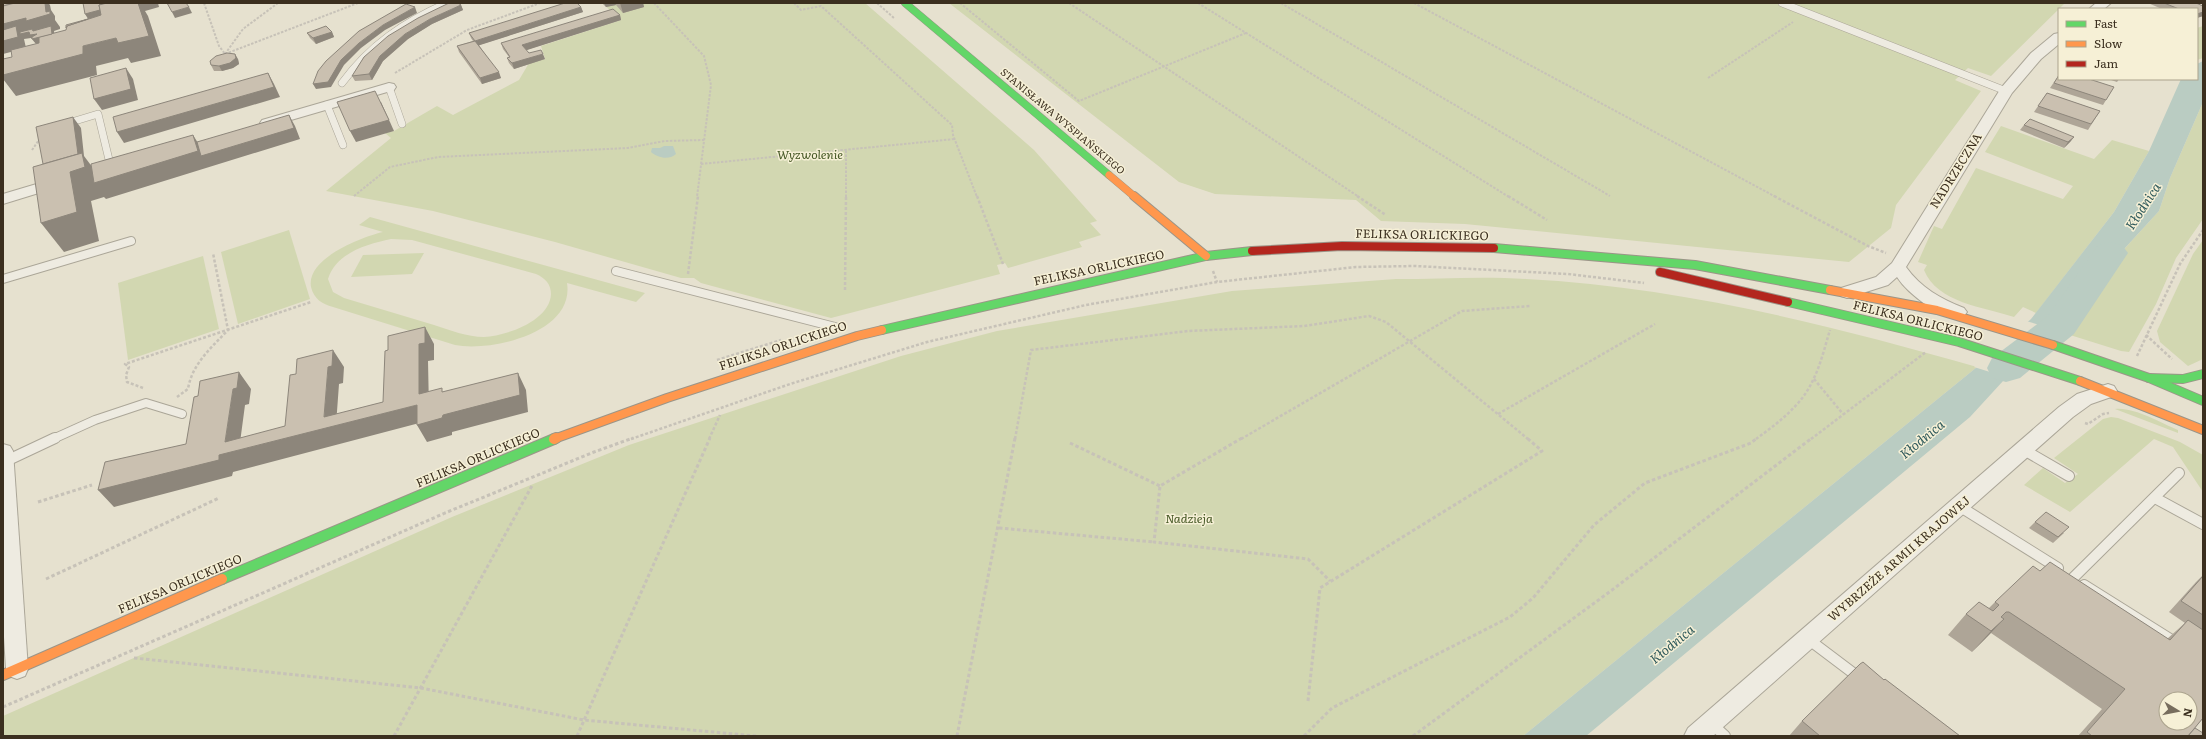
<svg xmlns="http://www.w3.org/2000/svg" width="2206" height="739" font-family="Literata,serif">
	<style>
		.green { fill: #d2d7b1; fill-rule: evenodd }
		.water { fill: #baccc2 }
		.pier { fill: #e6e1cf }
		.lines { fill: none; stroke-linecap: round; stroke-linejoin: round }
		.river { fill: #baccc2; fill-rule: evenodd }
		.lane-far2-casing { stroke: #aba698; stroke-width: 8 }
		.lane-far1-casing { stroke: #aba698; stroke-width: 10 }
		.lane-casing { stroke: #aba698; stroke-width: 12 }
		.street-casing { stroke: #aba698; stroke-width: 2 }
		.fast-far2-casing { stroke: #9b9588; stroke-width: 8 }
		.fast-far1-casing { stroke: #9b9588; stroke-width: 10 }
		.fast-casing { stroke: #9b9588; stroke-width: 12 }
		.slow-far2-casing { stroke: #9b9588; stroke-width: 8 }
		.slow-far1-casing { stroke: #9b9588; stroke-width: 10 }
		.slow-casing { stroke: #9b9588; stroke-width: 12 }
		.jam-casing { stroke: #9b9588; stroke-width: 10 }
		.path-far2 { stroke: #c7c2b8; stroke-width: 2; stroke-dasharray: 2.5 1.5; stroke-linecap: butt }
		.path-far1 { stroke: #c7c2b8; stroke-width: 2.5; stroke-dasharray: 3 2; stroke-linecap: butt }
		.path { stroke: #c7c2b8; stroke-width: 3; stroke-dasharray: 3.5 2.5; stroke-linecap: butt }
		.lane-far2 { stroke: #eeebe1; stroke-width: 7 }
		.lane-far1 { stroke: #eeebe1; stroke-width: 8 }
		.lane { stroke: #eeebe1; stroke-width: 10 }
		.street { fill: #eeebe1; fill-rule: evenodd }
		.fast-far2 { stroke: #63d668; stroke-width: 7 }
		.fast-far1 { stroke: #63d668; stroke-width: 8 }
		.fast { stroke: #63d668; stroke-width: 10 }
		.slow-far2 { stroke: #ff974d; stroke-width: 7 }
		.slow-far1 { stroke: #ff974d; stroke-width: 8 }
		.slow { stroke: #ff974d; stroke-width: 10 }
		.jam { stroke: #b3261e; stroke-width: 8 }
		.wall { fill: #aea597 }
		.shaded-wall { fill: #8d867b }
		.building { fill: #cac0b0; stroke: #8d867b; fill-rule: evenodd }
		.labels { text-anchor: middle; stroke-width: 3; stroke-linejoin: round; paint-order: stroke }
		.far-street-label { font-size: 10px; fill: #3b2f1f; stroke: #f6f0d6 }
		.park-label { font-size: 12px; font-style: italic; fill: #465825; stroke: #f6f0d6 }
		.street-label { font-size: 12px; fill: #3b2f1f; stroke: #f6f0d6 }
		.water-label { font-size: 13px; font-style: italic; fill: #2e595b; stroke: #f6f0d6 }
	</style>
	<rect width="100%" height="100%" fill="#e6e1cf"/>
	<g class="green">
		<path d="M602,3h263l169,147 63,71 -7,2 11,12 -22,7 3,5 -74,21 -3,-5 -8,2 3,9 -169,44 -130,-35 -7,-5h-13l-126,-36 -122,-31 -107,-20 65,-53 -6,-5 9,-2 43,-25 16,9 66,-35 10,-17 16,-4 -4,-13 80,-26z"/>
		<path d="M949,3h1116l-74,73 -23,-8 -13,12 26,11 -85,114 -5,23 -42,34 -384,-38 -84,-3 -25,-21 -141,-6 -36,-12z"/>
		<path d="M2203,26v32l-6,2v-32z"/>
		<path d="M2203,102v117l-27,39 -20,46 -27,48 -8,-1 -70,-22 108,-118 11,-33z"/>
		<path d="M2001,126l93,33 18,-19 37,11 -35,61 -78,101 -13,-6 -9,10c-30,-10 -77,-14 -90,-47l3,-5 -9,-3 16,-36 8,3 34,-61 87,31 10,-13 -88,-34z"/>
		<path d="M370,217l275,76 -9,9 -69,-19c8,50 -76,69 -112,62l-122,-38c-11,-3 -19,-8 -22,-20 -5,-29 51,-50 72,-55l-24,-7zM391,239l21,1 124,34c9,4 15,10 15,20 -1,27 -45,42 -67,43 -17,0 -34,-7 -50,-12 -30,-9 -60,-18 -90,-27l-11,-6 -5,-13c8,-26 39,-35 63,-40z"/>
		<path d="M289,230l21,69 -72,25 -17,-72z"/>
		<path d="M2203,240v119l-15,7 -28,-24 -3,-11 36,-77z"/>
		<path d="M424,253l-12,21 -61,3 12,-22z"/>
		<path d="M203,256l16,73 -91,31 -10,-77z"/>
		<path d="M1396,279c43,0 87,-3 130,0 154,8 304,46 451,88l-454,369h-1520v-20l449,-199 177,-72 272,-89 96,-25 235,-40z"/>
		<path d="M2115,409c20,-2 45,14 63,21v3z"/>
		<path d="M2111,417l7,1 62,24 23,13v37l-30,-45 -19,-8 -84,73 -46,-27 19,-17 22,15 13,-9 -24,-16 49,-39z"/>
	</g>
	<g class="water">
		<path d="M2203,61v41l-33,76 -11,33 -189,206 -384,319h-63l454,-369 54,-48 83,-107 35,-61 32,-72h16v-15z"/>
		<path d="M664,146h9l3,8c-8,7 -19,3 -25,-2l1,-4h8z"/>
	</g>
	<path class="pier" d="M2026,321l27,8 -44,49 -35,-11z"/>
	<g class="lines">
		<path class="river" d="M2110,242l12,3 6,8 -54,81 -54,44 -14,4 -14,-4 -5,-10 5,-10 56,-42 50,-71z"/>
		<defs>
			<g id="lane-far2">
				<path d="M1782,3l224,88"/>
				<path d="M342,83c28,-38 62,-61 105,-80"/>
				<path d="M389,87l13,37"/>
				<path d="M327,105l16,40"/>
				<path d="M65,124l33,-10 13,54"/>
			</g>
			<g id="lane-far1">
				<path d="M616,271l219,56"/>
				<path d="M3,279l128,-38"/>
				<path d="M53,439l42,-19 51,-17 36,11"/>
			</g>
			<g id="lane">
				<path d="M2024,450l45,26"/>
				<path d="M4,462l51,-24"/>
				<path d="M2155,498l48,26"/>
				<path d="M1959,506l99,62"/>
				<path d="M2073,578l106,-105"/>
				<path d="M2084,585l94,59"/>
				<path d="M1808,639l53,40"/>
				<path d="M1711,723l14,13"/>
			</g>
			<g id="street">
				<path d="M2096,3h15l-7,6h-15z"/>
				<path d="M2059,33v11l-18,15 -29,34 -106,174c15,21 35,32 58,41l3,4 -3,4c-21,6 -56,-22 -67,-39l-9,8 -41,13 -6,-2 -2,-4 2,-4 35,-11 16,-14 109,-175 30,-35 23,-19z"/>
				<path d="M389,83l5,1 2,3 -2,3 -127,37 -7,-4 2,-3z"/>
				<path d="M50,180l5,2 3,3 -3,3 -52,16v-10z"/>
				<path d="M2108,384l6,2 3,5 -3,5 -23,8 -18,13 -360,319h-29l4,-8 371,-321 18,-13z"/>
				<path d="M3,444l7,2 3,5 15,218 -3,7 -8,3 -8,-3 -3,-7 -3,-48z"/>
			</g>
			<path id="fast-far2" d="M905,3l204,172"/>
			<g id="fast-far1">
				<path d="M1494,248l201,17 135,25"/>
				<path d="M1788,302l171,40 121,39"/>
				<path d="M882,330l324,-74 46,-5"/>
				<path d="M2053,345l96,33 54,23"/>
				<path d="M2149,378l34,1 20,-5"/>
			</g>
			<path id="fast" d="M222,579l332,-140"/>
			<path id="slow-far2" d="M1109,175l26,22"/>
			<g id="slow-far1">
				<path d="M1134,196l72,60"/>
				<path d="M1830,290l107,20 116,35"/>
				<path d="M2080,381l123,49"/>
				<path d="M554,439l113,-41 190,-62 25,-6"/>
			</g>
			<g id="slow">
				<path d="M554,439l2,-1"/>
				<path d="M3,675l219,-96"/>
			</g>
			<g id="jam">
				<path d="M1252,251l90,-5 152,2"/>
				<path d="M1660,272l128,30"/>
			</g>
		</defs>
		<use href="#lane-far2" class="lane-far2-casing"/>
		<use href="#lane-far1" class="lane-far1-casing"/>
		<use href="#lane" class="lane-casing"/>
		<use href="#street" class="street-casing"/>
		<use href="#fast-far2" class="fast-far2-casing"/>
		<use href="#fast-far1" class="fast-far1-casing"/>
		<use href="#fast" class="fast-casing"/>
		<use href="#slow-far2" class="slow-far2-casing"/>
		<use href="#slow-far1" class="slow-far1-casing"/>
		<use href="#slow" class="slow-casing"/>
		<use href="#jam" class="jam-casing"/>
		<g class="path-far2">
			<path d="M204,3l15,43 6,8"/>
			<path d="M654,3l50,53 7,29 -14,112"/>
			<path d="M794,3l7,7 20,-4 131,119 1,10 24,62"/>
			<path d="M877,3l17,15"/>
			<path d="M960,3l119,98 167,-68"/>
			<path d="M1069,3l290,194"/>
			<path d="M1198,3l311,194"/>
			<path d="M1281,3l329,193"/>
			<path d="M1414,3l362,194"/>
			<path d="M225,54l133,-51"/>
			<path d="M225,54l18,-25 35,-26"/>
			<path d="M395,73l72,-43 73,-27"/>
			<path d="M1708,78l85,-56"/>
			<path d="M32,150l9,-13"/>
			<path d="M701,164l254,-25"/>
			<path d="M354,196l36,-29 48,-10 190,-9 37,-7 39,-1"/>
			<path d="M846,197v-47"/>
		</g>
		<g class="path-far1">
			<path d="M977,196l26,68"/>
			<path d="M1357,196l29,19"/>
			<path d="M1508,196l39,24"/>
			<path d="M1774,196l94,50 18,7"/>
			<path d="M1213,271l4,11"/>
			<path d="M688,274l10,-78"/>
			<path d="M845,290l1,-94"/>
			<path d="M2146,335l26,24"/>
			<path d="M2137,356l43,-92 23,-34"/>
			<path d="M717,360l64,-20"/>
			<path d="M1814,379l29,35"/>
			<path d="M143,388l-16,-6 -1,-7 3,-8 -4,-3 186,-62"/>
			<path d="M177,397l11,-8c4,-25 23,-41 40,-59l-15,-77"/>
			<path d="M1498,414l157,-90"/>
			<path d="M2085,423l3,1 15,-10 6,-1"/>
			<path d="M631,439l159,-55 137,-42 159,-37 131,-23 139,-15 59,-1 153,8 76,9"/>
			<path d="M709,439l11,-24"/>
			<path d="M1015,439l16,-89 157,-19 116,-5 65,-10 17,6 142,117"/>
			<path d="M1241,439l221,-128 68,-5"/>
			<path d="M1756,439c22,-16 46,-34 57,-59 8,-16 12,-34 17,-50"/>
			<path d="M1811,439l115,-87"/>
		</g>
		<g class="path">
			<path d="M1242,438l-82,48 -6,56 154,17 22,22"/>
			<path d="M1070,443l90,43"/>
			<path d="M38,502l54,-17"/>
			<path d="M999,528l155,14"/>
			<path d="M46,579l173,-81"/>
			<path d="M134,658l287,30 163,32 172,16"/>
			<path d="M1308,701l12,-113 222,-137 -15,-13"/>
			<path d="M3,707l442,-194 149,-61 39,-14"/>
			<path d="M394,736l139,-252"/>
			<path d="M577,736l133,-298"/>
			<path d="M957,736l58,-298"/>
			<path d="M1304,736l28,-28 178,-91 23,-19 61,-73 51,-42 106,-40 6,-5"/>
			<path d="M1413,736l195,-143 204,-155"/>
		</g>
		<use href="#lane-far2" class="lane-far2"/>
		<use href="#lane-far1" class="lane-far1"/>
		<use href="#lane" class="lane"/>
		<use href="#street" class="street"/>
		<use href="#fast-far2" class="fast-far2"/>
		<use href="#fast-far1" class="fast-far1"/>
		<use href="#fast" class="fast"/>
		<use href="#slow-far2" class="slow-far2"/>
		<use href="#slow-far1" class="slow-far1"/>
		<use href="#slow" class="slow"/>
		<use href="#jam" class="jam"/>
	</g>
	<g class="wall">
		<path d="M602,3h41l1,4 -21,6 -7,-8 -10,2z"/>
		<path d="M2148,3h48l7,13 -6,2v-9h-35z"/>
		<path d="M461,5l2,5 -31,14 -24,15 -25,22 -11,19 -17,1 -3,-5 12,-19z"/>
		<path d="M581,7l2,5 -104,33 22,33 -19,6 -23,-32 -2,-6 16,-5 -2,-3 -2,-5z"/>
		<path d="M620,15l1,5 -95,30 3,3 16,6 -31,10 -5,-6 -2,-5 2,-1 -6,-8 -2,-6z"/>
		<path d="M332,32l2,5 -18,7 -6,-6 -3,-5z"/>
		<path d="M238,59l1,5 -6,4 -11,3h-8l-3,-6z"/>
		<path d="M2059,75l47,25 -3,5 -53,-17z"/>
		<path d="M2108,79h11l-2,3z"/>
		<path d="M2047,93l53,18 -12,19 -54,-18z"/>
		<path d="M2024,125l50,12 -4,5 -6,6 -44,-18z"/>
		<path d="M2035,522l29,11 -11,10 -24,-15z"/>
		<path d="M2040,571l127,68 18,-16 -16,-11 27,-30 7,-7v143l-8,10 8,8h-125l24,-27 -111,-76 -19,19 -24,-17 18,-21 23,-6 6,-6z"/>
		<path d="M1884,680l76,56h-171l13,-15z"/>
	</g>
	<g class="shaded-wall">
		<path d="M38,3h10l2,2 1,5 4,6v4l5,7v2l-6,2 1,8 -19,5 -5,-6 -7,1 2,9 -23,6v-42z"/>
		<path d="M102,3h56l1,4 -14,4 3,5 13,40 -30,7 -3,-5 -32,8 1,9 -81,21 -13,-17v-4l80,-29 33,-8 33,-2 -57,-11 -7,-11z"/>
		<path d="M604,3h11l1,2 -10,2z"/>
		<path d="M620,3h23l1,4 -21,6z"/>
		<path d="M461,5l2,5 -31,14 -24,15 -25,22 -11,19 -3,-6 11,-18 25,-22 25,-15z"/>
		<path d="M189,7l3,6 -17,5 -3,-6z"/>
		<path d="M415,7l2,6 -32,17 -24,18 -17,17 -13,22 -15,2 -3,-5 46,-41 24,-18z"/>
		<path d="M581,7l2,5 -106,34 -2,-5z"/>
		<path d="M2203,12v4l-6,2v-4z"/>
		<path d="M620,15l1,5 -97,31 -2,-6z"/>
		<path d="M332,32l2,5 -18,7 -3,-6z"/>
		<path d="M235,54l3,5 1,5 -6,4 -11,3 -3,-5z"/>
		<path d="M543,54l2,5 -31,10 -2,-6z"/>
		<path d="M126,68l7,11 5,21 -36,10 -8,-11z"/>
		<path d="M499,72l2,6 -19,6 -2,-6z"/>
		<path d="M268,73l6,11 6,13 -156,46 -7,-11z"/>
		<path d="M381,102l13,29 -38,11 -6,-11z"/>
		<path d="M289,115l6,11 5,13 -194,60 -2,-2 -13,4 8,40 -35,11 -23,-29 29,-51 3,-55 8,11 3,28 18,24 91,-45 10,16z"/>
		<path d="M2074,137l-4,5 -6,6 4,-6z"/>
		<path d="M425,327l9,17v16l-6,1 1,49 -10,-16v-50z"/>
		<path d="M333,350l11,17 -1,16 -4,1 -3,41 81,-20 10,16 -194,51 -1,4 -118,31 -16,-17 121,-35 6,-13 8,-53 6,-17 12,17 -2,15 -4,1 -6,45 85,-33 4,-50z"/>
		<path d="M518,373l8,17 2,22 -76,20v3l-25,7 -10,-17 26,-10z"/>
		<path d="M2004,619l-19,20 -13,13 19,-21z"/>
	</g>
	<g class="building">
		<path d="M3,3h12l-12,3z"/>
		<path d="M15,3h30l1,9 4,-1v3l-24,7v-3l-23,6v-18z"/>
		<path d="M83,3h17v2h-1l1,5 -15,4z"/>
		<path d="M107,3h31l11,33 -31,7 -2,-5 -33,8v8l-80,21v-16l9,-2 -1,-7 28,-7v-6l27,-7 1,-4 34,-11 -2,-10z"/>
		<path d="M167,3h19l3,4 -17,5z"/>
		<path d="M449,3h9l3,2 -31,14 -25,15 -25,22 -11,18 -17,2 12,-19 24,-21 30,-18z"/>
		<path d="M565,3h12l4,4 -106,34 -6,-8z"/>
		<path d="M2164,3h32l7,3v6l-6,2v-5h-18z"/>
		<path d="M406,4l9,3 -32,18 -24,18 -18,17 -13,22 -15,2 5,-13 8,-10 33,-30z"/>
		<path d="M613,9l7,6 -98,30 7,8 12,-3 2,4 -31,9 -5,-5 3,-1 -9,-14z"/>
		<path d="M88,19l-21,7 -1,2v-3z"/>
		<path d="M16,26l2,11 -15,4v-11z"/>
		<path d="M51,26l1,8 -20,5v-2l5,-3 -7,1 -1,-3 -9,2v-2l12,-3 1,2z"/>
		<path d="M326,26l6,6 -19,6 -6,-5z"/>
		<path d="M475,41l24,31 -19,6 -23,-32z"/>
		<path d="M227,53l8,1 1,4 -6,5 -11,3 -8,-1 -1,-4 6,-5z"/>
		<path d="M126,68l5,21 -37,10 -4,-21z"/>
		<path d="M268,73l6,14 -157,45 -4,-15z"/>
		<path d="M2059,75v4h30l25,8 -8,13 -52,-17z"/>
		<path d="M375,91l14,29 -39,11 -13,-29z"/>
		<path d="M2047,93l53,18 -9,13 -53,-18z"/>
		<path d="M289,115l5,13 -93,28 -4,-14z"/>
		<path d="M73,117l5,37 -35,10 -7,-37z"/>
		<path d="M2030,119l44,18 -6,5 -44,-17z"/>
		<path d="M193,135l5,16 -104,32 -3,-19z"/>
		<path d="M82,153l3,14 -15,5 7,40 -36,11 -8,-56z"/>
		<path d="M425,327v16l-6,1v50l23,-6v4l76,-19 2,22 -77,20 -1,3 -25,7v-20l-198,50v5l-121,30 7,-28 81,-18 8,-47 4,-1 2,-15 39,-9 -2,16 -4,1 -8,53 60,-16 5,-51 6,-1 1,-15 36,-9 -1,16 -4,1 -4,50 59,-15 2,-51 3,-1v-14z"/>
		<path d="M2046,512l23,15 -11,10 -23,-15z"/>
		<path d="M2050,562l120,78 18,-20 15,10v88l-15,18h-96l-5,-4 38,-43 -116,-77h-3l-5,5 3,2 -13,12 -25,-17 13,-12 14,9 6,-6 -4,-3 38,-36 7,5zM2166,699h24v24h-24z"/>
		<path d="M2203,576v39l-22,-14z"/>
		<path d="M1863,662l21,18 1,-1 75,57h-140l-18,-15 58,-57z"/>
		<path d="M2195,728l8,5v3h-15z"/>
	</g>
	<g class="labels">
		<g class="far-street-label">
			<text transform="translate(1063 121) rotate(40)" y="4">STANISŁAWA WYSPIAŃSKIEGO</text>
		</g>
		<g class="park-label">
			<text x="810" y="159">Wyzwolenie</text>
			<text x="1189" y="523">Nadzieja</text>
		</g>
		<g class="street-label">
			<text transform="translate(1956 171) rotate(-58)" y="4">NADRZECZNA</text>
			<text transform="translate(1422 235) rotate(1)" y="4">FELIKSA ORLICKIEGO</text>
			<text transform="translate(1099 268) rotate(-12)" y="4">FELIKSA ORLICKIEGO</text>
			<text transform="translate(1918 321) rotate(14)" y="4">FELIKSA ORLICKIEGO</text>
			<text transform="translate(783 346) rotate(-18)" y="4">FELIKSA ORLICKIEGO</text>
			<text transform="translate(478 458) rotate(-23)" y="4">FELIKSA ORLICKIEGO</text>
			<text transform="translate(1899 559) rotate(-41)" y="4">WYBRZEŻE ARMII KRAJOWEJ</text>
			<text transform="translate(180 584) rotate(-23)" y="4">FELIKSA ORLICKIEGO</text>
		</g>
		<g class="water-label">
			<text transform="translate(2143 206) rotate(-57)" y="5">Kłodnica</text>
			<text transform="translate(1922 439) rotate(-39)" y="5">Kłodnica</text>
			<text transform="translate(1672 644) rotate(-39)" y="5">Kłodnica</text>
		</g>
	</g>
	<rect width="2206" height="739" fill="none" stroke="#3b2f1f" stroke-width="8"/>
	<rect x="2058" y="8" width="140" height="72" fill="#f6f0d6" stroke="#aba38d"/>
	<rect x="2066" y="21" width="20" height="6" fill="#63d668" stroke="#aba38d"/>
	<text x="2094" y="28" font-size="12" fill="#3b2f1f">Fast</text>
	<rect x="2066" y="41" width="20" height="6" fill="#ff974d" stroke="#aba38d"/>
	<text x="2094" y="48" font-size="12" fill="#3b2f1f">Slow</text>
	<rect x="2066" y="61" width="20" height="6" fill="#b3261e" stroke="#aba38d"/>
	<text x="2094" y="68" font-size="12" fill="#3b2f1f">Jam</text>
	<g transform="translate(2178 711) rotate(100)"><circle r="19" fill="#f6f0d6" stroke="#aba38d"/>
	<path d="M0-3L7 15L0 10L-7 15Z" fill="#776d5d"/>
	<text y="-6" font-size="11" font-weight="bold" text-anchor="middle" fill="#3b2f1f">N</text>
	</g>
</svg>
